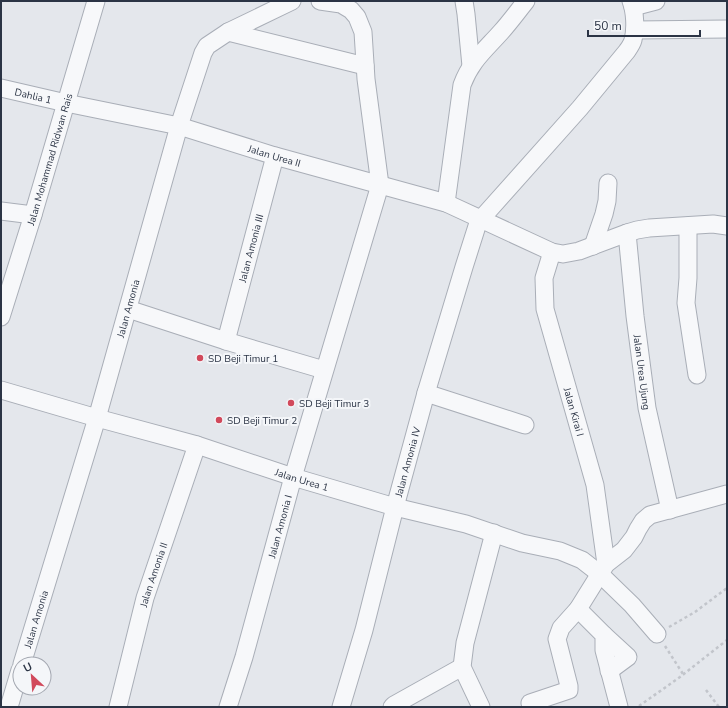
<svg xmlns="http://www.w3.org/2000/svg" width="728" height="708" font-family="'Nunito Sans',sans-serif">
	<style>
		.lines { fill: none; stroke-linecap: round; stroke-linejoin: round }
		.street-casing { stroke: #a9aeb7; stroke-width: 19 }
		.path { stroke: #c2c5cb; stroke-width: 2.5; stroke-dasharray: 3 3; stroke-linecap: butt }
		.street { stroke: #f7f8fa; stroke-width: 17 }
		.poi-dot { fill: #d1495b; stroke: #f4f6f9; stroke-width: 1.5 }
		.labels { text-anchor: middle; stroke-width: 4; stroke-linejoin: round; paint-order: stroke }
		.street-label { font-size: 10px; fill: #2b3445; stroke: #f4f6f9 }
		.poi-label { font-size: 10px; fill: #2b3445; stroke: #f4f6f9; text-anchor: start }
	</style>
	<rect width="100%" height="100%" fill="#e4e7ec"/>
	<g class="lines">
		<defs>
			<g id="street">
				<path d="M464,1l2,13 5,52"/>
				<path d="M633,7l23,-6"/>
				<path d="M635,30l92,-1"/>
				<path d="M228,32l137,34"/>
				<path id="s1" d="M1,88l65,15 113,23 96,30 171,47 106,49 11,2 16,-3 48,-18 10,-3 12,-2 64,-4 14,2"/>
				<path d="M446,203l16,-118c9,-24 22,-34 39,-53 9,-10 17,-21 25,-31"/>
				<path d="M1,211l32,4"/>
				<path d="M688,226v52l-2,25 11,72"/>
				<path id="s2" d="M627,233l8,83 12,92 23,102"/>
				<path d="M593,246l11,-32 3,-13 1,-18"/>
				<path id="s3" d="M552,252l-8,26 1,31 50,176 11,79"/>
				<path d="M128,309l98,32 98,29"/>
				<path id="s4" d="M1,317l32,-102 63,-214"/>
				<path id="s5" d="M226,341l49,-185"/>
				<path id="s6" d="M1,390l96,28 100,27 96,32 102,30 71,17 56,19 38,8 22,9 18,14 32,31 25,29"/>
				<path d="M426,393l99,32"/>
				<path d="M578,609l26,26v15l15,57"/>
				<path d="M604,635l24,22 -19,14"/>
				<path id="s7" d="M22,664l75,-246 82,-292 24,-73 4,-7 21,-14 64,-31"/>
				<path d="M530,703l39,-13v-4l-12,-47 4,-11 17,-19 28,-45 18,-14 10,-13 4,-8 5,-8 7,-6 77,-21"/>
				<path d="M9,707l11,-37"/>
				<path id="s8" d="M118,707l27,-109 52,-153"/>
				<path id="s9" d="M228,707l16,-50 49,-180 87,-292 -14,-106 -3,-47 -6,-15 -6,-7 -10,-6 -21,-3"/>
				<path id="s10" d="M341,707l23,-77 31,-123 31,-114 38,-126 13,-41 4,-7 99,-111 47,-57c2,-3 5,-7 6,-11 3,-11 2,-29 -2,-39"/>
				<path d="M392,707l2,-2 68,-38"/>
				<path d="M481,707l-19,-40 3,-24 29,-110"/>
			</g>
		</defs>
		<use href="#street" class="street-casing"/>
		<g class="path">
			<path d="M669,627l26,-15 32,-24"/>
			<path d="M665,646l18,28"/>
			<path d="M706,690l13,17"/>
			<path d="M639,706l41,-29 47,-37"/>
		</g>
		<use href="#street" class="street"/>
	</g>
	<g class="poi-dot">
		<circle cx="200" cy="358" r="4"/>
		<circle cx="291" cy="403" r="4"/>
		<circle cx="219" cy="420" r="4"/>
	</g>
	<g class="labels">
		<g class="street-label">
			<text dy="4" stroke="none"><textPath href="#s1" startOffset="33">Dahlia 1</textPath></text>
			<text dy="4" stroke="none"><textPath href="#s1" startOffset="282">Jalan Urea II</textPath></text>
			<text dy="4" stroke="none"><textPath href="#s4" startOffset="165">Jalan Mohammad Ridwan Rais</textPath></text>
			<text dy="4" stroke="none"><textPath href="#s5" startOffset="96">Jalan Amonia III</textPath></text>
			<text dy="4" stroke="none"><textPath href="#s7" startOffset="371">Jalan Amonia</textPath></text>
			<text dy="4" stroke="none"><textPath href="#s2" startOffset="140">Jalan Urea Ujung</textPath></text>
			<text dy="4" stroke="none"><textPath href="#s3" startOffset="165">Jalan Kirai I</textPath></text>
			<text dy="4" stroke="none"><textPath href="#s10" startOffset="254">Jalan Amonia IV</textPath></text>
			<text dy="4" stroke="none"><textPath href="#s6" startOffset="314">Jalan Urea 1</textPath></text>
			<text dy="4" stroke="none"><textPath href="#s9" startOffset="188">Jalan Amonia I</textPath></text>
			<text dy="4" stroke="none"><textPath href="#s8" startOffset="137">Jalan Amonia II</textPath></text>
			<text dy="4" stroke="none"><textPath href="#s7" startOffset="47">Jalan Amonia</textPath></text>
		</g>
		<g class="poi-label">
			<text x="208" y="362">SD Beji Timur 1</text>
			<text x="299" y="407">SD Beji Timur 3</text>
			<text x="227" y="424">SD Beji Timur 2</text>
		</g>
	</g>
	<rect width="728" height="708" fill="none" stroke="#2b3445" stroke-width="4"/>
	<g transform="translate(32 676) rotate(334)"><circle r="19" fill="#f4f6f9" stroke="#a4a8b1"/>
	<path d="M0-3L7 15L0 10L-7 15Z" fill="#d1495b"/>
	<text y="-6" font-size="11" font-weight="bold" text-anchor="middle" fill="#2b3445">U</text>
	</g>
	<path d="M588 30v6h112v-6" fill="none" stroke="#2b3445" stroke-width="2"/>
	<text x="594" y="30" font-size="12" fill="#2b3445" stroke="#f4f6f9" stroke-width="3" paint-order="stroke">50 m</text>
</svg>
